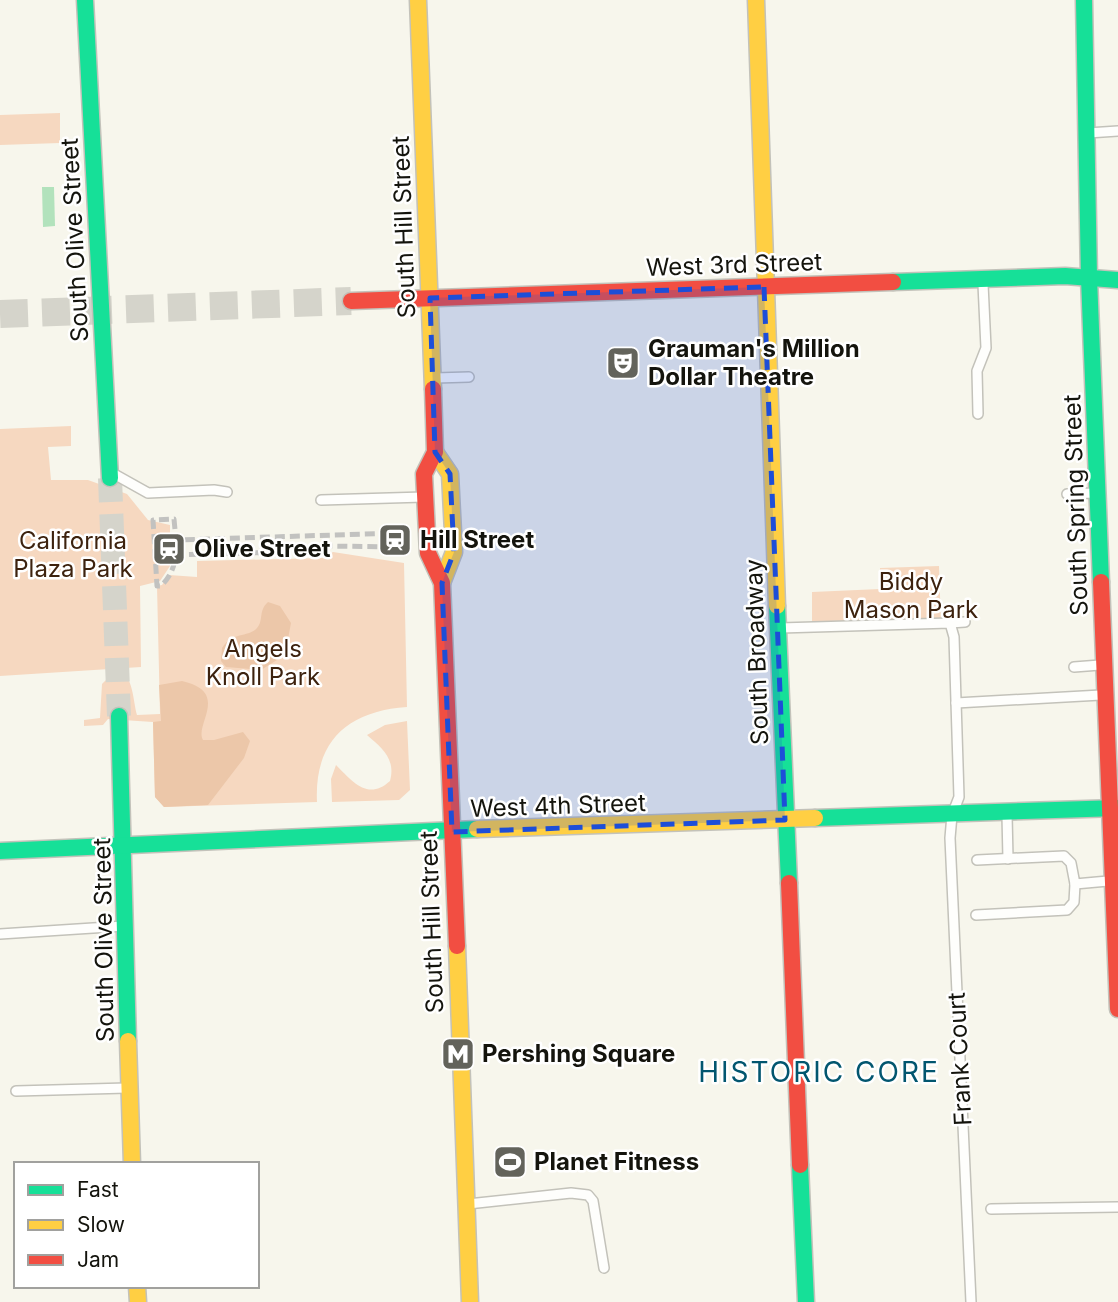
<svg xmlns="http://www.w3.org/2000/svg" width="1118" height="1302" font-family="Inter,sans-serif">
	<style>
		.green { fill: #f6d8c0 }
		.forest { fill: #ecc7a9 }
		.water { fill: #b2e2bc }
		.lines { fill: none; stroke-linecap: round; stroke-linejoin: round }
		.secondary-tunnel { stroke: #d5d4cb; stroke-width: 24; stroke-dasharray: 24 12; stroke-linecap: butt }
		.primary-tunnel { stroke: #d5d4cb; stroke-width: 28; stroke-dasharray: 28 14; stroke-linecap: butt }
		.lane-casing { stroke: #c3c2ba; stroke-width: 12 }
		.fast-casing { stroke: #c3c2ba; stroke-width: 19 }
		.slow-casing { stroke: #c3c2ba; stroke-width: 19 }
		.jam-casing { stroke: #c3c2ba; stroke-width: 19 }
		.lane { stroke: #fefefc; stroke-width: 9 }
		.fast { stroke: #16e098; stroke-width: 16 }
		.slow { stroke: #ffcf43; stroke-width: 16 }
		.jam { stroke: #f24e42; stroke-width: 16 }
		.rail { stroke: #c2c2c0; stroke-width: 5; stroke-dasharray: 10 5; stroke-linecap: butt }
		.marked { fill: #1d4ed8; fill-opacity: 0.2; stroke: #1d4ed8; stroke-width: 5; stroke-dasharray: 14 9; stroke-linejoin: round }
		.labels { text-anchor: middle; stroke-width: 5; stroke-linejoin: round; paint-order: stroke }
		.street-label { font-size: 24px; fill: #14140d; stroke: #fff }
		.poi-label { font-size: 24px; font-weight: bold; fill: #14140d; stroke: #fff; text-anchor: start }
		.park-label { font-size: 24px; fill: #3d220e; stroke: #fff }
		.quarter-label { font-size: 28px; letter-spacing: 2px; fill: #02566f; stroke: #fff }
	</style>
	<rect width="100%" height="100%" fill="#f7f6ec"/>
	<g class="green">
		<path d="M60,113v30l-60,2v-30z"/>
		<path d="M71,426v20l-23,1 3,33h37l39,14 21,26 22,5v41l-10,15 -20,5 1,81 -141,9v-247z"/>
		<path d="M333,552l71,11 3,144c-59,4 -93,34 -90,95l-153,5 -9,-10 -2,-75 -45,-3 -5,6 -19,1v-6l16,-2 2,-34c31,-31 30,14 35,31l23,-1 -3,-128 5,-1 7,-10 28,2v-16l125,-3z"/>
		<path d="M939,566l2,59 -129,5v-38l68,-3v-21z"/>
		<path d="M407,721l3,69 -11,10 -67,2 -1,-23 5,-14c17,17 32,36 54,16 6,-22 -8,-33 -23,-46l18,-10z"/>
	</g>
	<g class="forest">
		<path d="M268,602l12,4 11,17 -6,32 -24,15 -35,-3 -5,-6 1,-13c11,-17 26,-10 35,-20 7,-8 1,-17 11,-26z"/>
		<path d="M182,681c49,11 12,44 21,59h11l29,-8 7,9 -6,17 -36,47 -44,2 -9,-10 -2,-75 8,-1 -2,-36z"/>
	</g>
	<path class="water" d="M42,187h12l1,39 -12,1z"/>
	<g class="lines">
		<path class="secondary-tunnel" d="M110,478l9,238"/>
		<path class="primary-tunnel" d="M0,314l351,-13"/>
		<defs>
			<g id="lane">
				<path d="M1088,133l30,-2"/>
				<path d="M435,378l34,-1"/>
				<path d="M978,414l-1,-43 9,-23 -3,-64"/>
				<path d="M114,474l34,19 66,-3 13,2"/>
				<path d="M1067,494l27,-1"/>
				<path d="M321,500l103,-3"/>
				<path d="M950,623l15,-1"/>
				<path d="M780,628l170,-5 4,14 5,160 -7,18 -2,23 21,464"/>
				<path d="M1074,667l26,-2"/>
				<path d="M956,703l145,-8"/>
				<path d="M1007,815l1,44"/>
				<path d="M977,860l87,-4 7,7 4,21 33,-3"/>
				<path d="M976,915l91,-5 7,-8 1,-18"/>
				<path d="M0,934l124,-8"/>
				<path d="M16,1091l111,-3"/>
				<path d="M468,1204l103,-11 17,2 5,6 11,67"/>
				<path d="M991,1209l127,-2"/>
			</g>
			<g id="fast">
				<path d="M85,0l25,478"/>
				<path d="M1084,0l5,278 12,304"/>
				<path d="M893,282l172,-6 53,4"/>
				<path d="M777,606l12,277"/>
				<path d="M119,716l9,325"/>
				<path d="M815,818l303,-10"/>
				<path d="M0,851l477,-22"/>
				<path d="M800,1165l6,137"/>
			</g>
			<g id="slow">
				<path d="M418,0l15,389"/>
				<path d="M756,0l21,606"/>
				<path d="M435,452l15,22 4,78 -12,31"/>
				<path d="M477,829l338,-11"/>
				<path d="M457,946l13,356"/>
				<path d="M128,1041l4,123"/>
				<path d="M137,1286l1,16"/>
			</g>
			<g id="jam">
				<path d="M351,301l542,-19"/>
				<path d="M433,389l2,63 -11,22 4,79 14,30 15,363"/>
				<path d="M1101,582l17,427"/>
				<path d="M789,883l11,282"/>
			</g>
		</defs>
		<use href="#lane" class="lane-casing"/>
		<use href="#fast" class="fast-casing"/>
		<use href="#slow" class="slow-casing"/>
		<use href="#jam" class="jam-casing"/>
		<use href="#lane" class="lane"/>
		<use href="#fast" class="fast"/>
		<use href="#slow" class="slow"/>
		<use href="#jam" class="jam"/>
		<path class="rail" d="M174,519l2,21 222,-7 4,1v13l-74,-1 -7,5 -146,4c0,12 -5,22 -14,31h-4l-4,-66z"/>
	</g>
	<path class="marked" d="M764,287l21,533 -333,12 -10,-249 12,-31 -4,-78 -15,-22 -5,-154z"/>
	<defs>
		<symbol id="theatre-square" viewBox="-11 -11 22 22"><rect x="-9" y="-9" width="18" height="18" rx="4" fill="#63635b" stroke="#fff"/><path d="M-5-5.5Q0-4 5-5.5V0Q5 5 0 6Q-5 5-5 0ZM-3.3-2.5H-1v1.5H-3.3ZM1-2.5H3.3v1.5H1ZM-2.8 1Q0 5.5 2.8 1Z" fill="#fff"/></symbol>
		<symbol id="station-square" viewBox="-11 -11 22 22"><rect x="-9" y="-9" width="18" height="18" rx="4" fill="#63635b" stroke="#fff"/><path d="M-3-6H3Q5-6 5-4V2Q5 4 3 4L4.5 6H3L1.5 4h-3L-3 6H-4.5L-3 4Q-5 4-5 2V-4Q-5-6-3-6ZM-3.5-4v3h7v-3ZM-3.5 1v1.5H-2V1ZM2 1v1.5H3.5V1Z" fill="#fff"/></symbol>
		<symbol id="metro-square" viewBox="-11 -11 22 22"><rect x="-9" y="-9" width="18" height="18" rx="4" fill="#63635b" stroke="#fff"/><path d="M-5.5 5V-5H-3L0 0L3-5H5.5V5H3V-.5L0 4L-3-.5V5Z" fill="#fff"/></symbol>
		<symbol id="stadium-square" viewBox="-11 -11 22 22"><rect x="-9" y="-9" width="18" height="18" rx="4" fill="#63635b" stroke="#fff"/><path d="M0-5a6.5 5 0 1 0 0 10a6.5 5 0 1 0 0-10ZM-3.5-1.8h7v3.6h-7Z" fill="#fff"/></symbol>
	</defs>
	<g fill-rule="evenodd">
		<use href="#theatre-square" x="604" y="344" width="38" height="38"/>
		<use href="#station-square" x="376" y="521" width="38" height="38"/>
		<use href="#station-square" x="150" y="530" width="38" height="38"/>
		<use href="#metro-square" x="439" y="1035" width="38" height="38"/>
		<use href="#stadium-square" x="491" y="1143" width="38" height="38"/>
	</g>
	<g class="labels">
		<g class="street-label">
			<text transform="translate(404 227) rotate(-92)" y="8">South Hill Street</text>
			<text transform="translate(75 240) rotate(-93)" y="8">South Olive Street</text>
			<text transform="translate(734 265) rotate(-2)" y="8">West 3rd Street</text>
			<text transform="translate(1076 505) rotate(-92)" y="8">South Spring Street</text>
			<text transform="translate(757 652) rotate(-92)" y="8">South Broadway</text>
			<text transform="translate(558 806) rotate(-2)" y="8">West 4th Street</text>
			<text transform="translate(432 922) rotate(-92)" y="8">South Hill Street</text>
			<text transform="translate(104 940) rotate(-91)" y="8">South Olive Street</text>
			<text transform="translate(960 1059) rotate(-93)" y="8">Frank Court</text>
		</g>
		<g class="poi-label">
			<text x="648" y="357">Grauman's Million<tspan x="648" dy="28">Dollar Theatre</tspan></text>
			<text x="420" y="548">Hill Street</text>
			<text x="194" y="557">Olive Street</text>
			<text x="482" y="1062">Pershing Square</text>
			<text x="534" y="1170">Planet Fitness</text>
		</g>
		<g class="park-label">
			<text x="73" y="549">California<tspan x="73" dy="28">Plaza Park</tspan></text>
			<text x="911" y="590">Biddy<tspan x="911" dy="28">Mason Park</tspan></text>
			<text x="263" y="657">Angels<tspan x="263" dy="28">Knoll Park</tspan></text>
		</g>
		<g class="quarter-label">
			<text x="819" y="1082">HISTORIC CORE</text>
		</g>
	</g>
	<rect x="14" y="1162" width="245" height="126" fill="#ffffff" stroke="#a1a19e" stroke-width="2"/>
	<rect x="28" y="1185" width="35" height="10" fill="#16e098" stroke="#a1a19e" stroke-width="2"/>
	<text x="77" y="1197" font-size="21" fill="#14140d">Fast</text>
	<rect x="28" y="1220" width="35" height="10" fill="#ffcf43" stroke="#a1a19e" stroke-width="2"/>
	<text x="77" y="1232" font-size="21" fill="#14140d">Slow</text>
	<rect x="28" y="1255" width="35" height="10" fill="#f24e42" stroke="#a1a19e" stroke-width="2"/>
	<text x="77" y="1267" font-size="21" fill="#14140d">Jam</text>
</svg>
